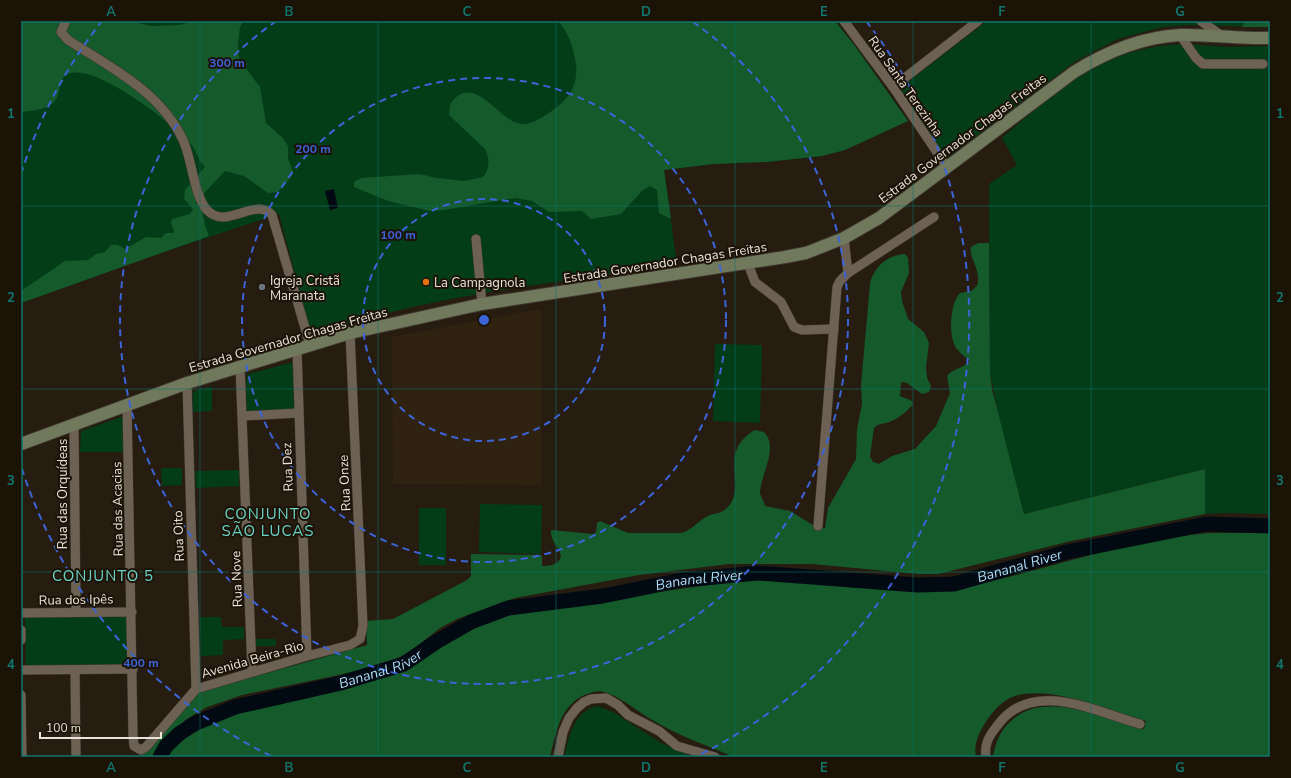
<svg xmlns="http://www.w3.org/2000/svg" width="1291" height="778" font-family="'Nunito Sans',sans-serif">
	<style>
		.built { fill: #302210 }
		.green { fill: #023d18 }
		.forest { fill: #145a2b }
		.water { fill: #010a12 }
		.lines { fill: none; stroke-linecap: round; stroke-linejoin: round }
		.river { stroke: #010a12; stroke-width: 15 }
		.street-casing { stroke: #3f3730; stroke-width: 10 }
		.secondary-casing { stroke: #3f3730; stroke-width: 14 }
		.street { stroke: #6c6152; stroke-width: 9 }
		.secondary { stroke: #70795c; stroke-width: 12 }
		.grid { fill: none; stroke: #0f766e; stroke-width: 1; stroke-opacity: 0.55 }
		.ring { fill: none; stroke: #3c64d8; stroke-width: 2; stroke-dasharray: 7 5 }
		.food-dot { fill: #e8710a; stroke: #1c1307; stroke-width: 1.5 }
		.worship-dot { fill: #6b7280; stroke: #1c1307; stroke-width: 1.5 }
		.labels { text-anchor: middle; stroke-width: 4; stroke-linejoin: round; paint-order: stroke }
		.street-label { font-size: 13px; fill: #eae3db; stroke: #1c1307 }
		.poi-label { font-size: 13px; fill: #eae3db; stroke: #1c1307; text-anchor: start }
		.water-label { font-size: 14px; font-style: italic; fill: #aedefa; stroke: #1c1307 }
		.quarter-label { font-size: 15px; letter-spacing: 1px; fill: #6ad4c7; stroke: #1c1307 }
		.centre { fill: #3c64d8; stroke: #1c1307; stroke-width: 2 }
		.ring-label { font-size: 12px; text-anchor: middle; font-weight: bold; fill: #3c64d8; stroke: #1c1307; stroke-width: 4; stroke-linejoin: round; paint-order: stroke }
		.neatline { fill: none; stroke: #0f766e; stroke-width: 1.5 }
		.grid-label { font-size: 13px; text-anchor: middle; font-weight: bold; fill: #0f766e }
	</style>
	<rect width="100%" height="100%" fill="#261d10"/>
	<path class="built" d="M541,309v176l-148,-1 -1,-147z"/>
	<g class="green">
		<path d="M21,21h814l20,25 53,75 -63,29 -23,6 -56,6 -53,2 -49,6 13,95c-90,13 -181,23 -269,43 -33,8 -65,17 -97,26l-32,-120 -139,46 -119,43z"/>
		<path d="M987,21h283v6l-83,-2 -24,2 -45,12 -42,22 -130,98 -47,-70z"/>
		<path d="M1186,44l41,3 43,-1v468l-43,-1 -22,1 -1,-45 -180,45 -26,-100 -8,-43 -1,-187 28,-19 -15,-27c56,-49 106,-93 184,-94z"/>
		<path d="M715,344l47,1 -2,78 -47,-2z"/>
		<path d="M293,362l1,49 -47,2 -2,-30 3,-9z"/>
		<path d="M212,387v24l-21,1 2,-20 7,-3z"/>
		<path d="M124,416l-1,36h-43l1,-21z"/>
		<path d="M161,468h21v17l-20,1z"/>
		<path d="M239,470v16l-43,2 -1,-17z"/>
		<path d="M480,504l62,1 -1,49 -62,-2z"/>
		<rect x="419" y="508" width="27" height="57"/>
		<path d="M128,614v51l-102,2 -1,-50z"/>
		<path d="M200,617h21l1,10h22v12l-21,1v15l-22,1z"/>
		<rect x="255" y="639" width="21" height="7"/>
		<path d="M598,706l15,6 48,31 33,14h-130c5,-20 10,-47 34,-51z"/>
	</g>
	<g class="forest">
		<path d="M21,21h109l21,5 28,-1 17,-4h47l-3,6 -2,18 1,14 21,28 6,36 17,15 5,8v13l5,12 -1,5 -9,11 -6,5 -9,1 -24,-17 -19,-5 -30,32 4,1 3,5 3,16 4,11 -188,67v-12l44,-30 23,-1 8,-6 9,-2 6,-7h7l7,4 21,-12 15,1 5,-5h7l1,-2 -3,-8 1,-4 18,-5 3,-5 -9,-10 1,-9 20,-23c-7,-6 -8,-16 -14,-23 -18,-20 -96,-82 -123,-70 -11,4 -6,21 -15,29 -8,7 -22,8 -32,9z"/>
		<path d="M558,21h277l20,25 53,75 -63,29 -23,6 -56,6 -53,2 -49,6 7,49 -12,-6 -2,-23 -7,-4 -8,5 -21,23 -30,5 -9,-8 -33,1 -17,-11 -17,-3 -71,12 -14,1 -42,-10 -34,-14v-5l7,-4 58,-4 18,4 27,3 19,-4c7,-8 7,-19 2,-28l-36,-34 1,-11c24,-34 49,18 71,20 9,1 16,-4 23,-8 25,-15 38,-32 30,-62 -3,-13 -7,-23 -16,-33z"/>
		<path d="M1245,21h25v6h-28z"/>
		<path d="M978,243h11l1,128 2,18 32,125 181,-45v45l-134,27 -133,33h-19l-107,-10h-83l-90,11 -124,23 -58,21 -17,9 -32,25 -21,10 -24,7 -121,25 -35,12 -22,13 -31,37h-15l56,-63 5,-2 167,-47 -1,-24 27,-2 74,-39 4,-4v-22l71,1v11c8,0 17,-1 19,-10 -2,-10 -11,-15 -10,-26l42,4 3,-2 1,-9 3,-2 28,12h53c11,-3 16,-11 25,-16 7,-4 14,-3 20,-8 24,-22 -11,-56 29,-79l9,2c15,15 -3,42 -4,60 0,4 4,9 5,14l25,5 26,16 9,1 3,-20 28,-49 1,-30 5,-25 -1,-19 9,-101c4,-17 17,-29 35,-30l3,4 1,15 -8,19 1,9 6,18 16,13 5,11 -3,24 1,11 4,8 -2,6 -7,2 -15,-11 -6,-1 -1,14 12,5 1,3c-5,7 -15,15 -24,18 -5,2 -11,1 -15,6l-4,28 3,6 6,2 13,-8 23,-7 21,-23 14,-33 -3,-17c6,-8 16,-7 23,-15 -5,-4 -10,-8 -14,-13 -8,-13 -6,-45 4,-55l11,-2 6,-5c5,-17 -9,-28 -6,-39z"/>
		<path d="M1209,533h61v224h-277c2,-13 7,-26 17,-35 35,-35 95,-1 134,7l2,-8c-38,-10 -92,-36 -131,-25 -11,3 -22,15 -28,24 -7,11 -14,23 -11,37h-246l-3,-3c-25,-10 -49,-19 -73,-33 -15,-8 -30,-22 -47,-28 -7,-3 -13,-2 -20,1 -27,10 -31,39 -37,63h-383c39,-54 142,-60 203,-76 10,-3 22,-5 32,-9 13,-6 25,-18 38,-25 24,-14 50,-28 76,-36l238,-32 147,11 29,2 21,-2c86,-16 170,-50 258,-57z"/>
	</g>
	<path class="water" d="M334,189l4,19 -8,2 -5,-19z"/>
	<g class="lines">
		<path class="river" id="s1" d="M160,757l6,-11 14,-13 16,-10 39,-16 106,-24 63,-19 32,-22 35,-20 37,-14 95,-12 79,-16 76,-7 159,12 37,-1 113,-32 139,-28 64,2"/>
		<defs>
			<g id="street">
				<path d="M66,21l-5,11 7,8c42,27 93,52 115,100 9,19 11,56 24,70 20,21 47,-14 65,5l38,130"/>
				<path d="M844,21l49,66 54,80"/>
				<path d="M1201,21l21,15"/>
				<path d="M1180,35l16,23 7,6h60"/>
				<path d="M893,87l85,-66"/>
				<path d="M844,238l4,35"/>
				<path d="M476,239l6,65"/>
				<path d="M748,264l7,18 26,20 13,25 8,3 32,-1"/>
				<path d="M297,348l10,308"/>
				<path d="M240,366l12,305"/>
				<path d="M187,383l9,306"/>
				<path d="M127,404l6,331 1,11 7,4 5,-3 50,-58 111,-33 43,-11 10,-6 3,-13 -13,-293"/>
				<path d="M243,416l55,-3"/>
				<path d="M74,425l2,187"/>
				<path d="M818,526l19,-239 3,-6 8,-8 86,-56"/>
				<path d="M21,613l111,-1"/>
				<path d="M21,630v10"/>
				<path d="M21,670l112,-1"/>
				<path d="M75,670l1,87"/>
				<path d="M21,695l1,62"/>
				<path d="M558,757l5,-25 6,-14 8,-10 7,-6 7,-3 15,-1 12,7 10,10 31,16 18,15 38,11"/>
				<path d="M986,757c-2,-13 3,-21 11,-31 35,-49 99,-14 143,-2"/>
			</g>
			<path id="secondary" d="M21,444l166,-61 163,-50 132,-29 303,-47 21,-4 38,-15 35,-20 195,-146c32,-20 68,-35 106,-37 30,-1 60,4 90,3"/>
		</defs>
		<use href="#street" class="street-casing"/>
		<use href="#secondary" class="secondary-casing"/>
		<use href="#street" class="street"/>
		<use href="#secondary" class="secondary"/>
	</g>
	<path class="grid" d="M200,21v736M378,21v736M556,21v736M735,21v736M913,21v736M1091,21v736M21,206h1249M21,389h1249M21,572h1249"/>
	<g class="ring">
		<circle cx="484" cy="320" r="121"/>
		<circle cx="484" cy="320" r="242"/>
		<path d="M693 22A364 364 0 1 1 275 22"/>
		<path d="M271 756A485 485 0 0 1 21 466M21 174A485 485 0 0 1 102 21M866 21A485 485 0 0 1 697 756"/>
	</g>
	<circle class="food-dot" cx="426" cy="282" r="4"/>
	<circle class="worship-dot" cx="262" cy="287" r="4"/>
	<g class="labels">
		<g class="street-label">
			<text transform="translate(906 86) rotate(55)" y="5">Rua Santa Terezinha</text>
			<text transform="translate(962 138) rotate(-37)" y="5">Estrada Governador Chagas Freitas</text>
			<text transform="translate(665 262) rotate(-9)" y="5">Estrada Governador Chagas Freitas</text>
			<text transform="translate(288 339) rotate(-16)" y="5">Estrada Governador Chagas Freitas</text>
			<text transform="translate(287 467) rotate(-92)" y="5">Rua Dez</text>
			<text transform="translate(344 483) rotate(-93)" y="5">Rua Onze</text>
			<text transform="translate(62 494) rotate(-90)" y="5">Rua das Orquídeas</text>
			<text transform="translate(117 509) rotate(-91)" y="5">Rua das Acacias</text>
			<text transform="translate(178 536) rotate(-92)" y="5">Rua Oito</text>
			<text transform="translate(236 579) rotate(-92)" y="5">Rua Nove</text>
			<text transform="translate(76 599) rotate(-1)" y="5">Rua dos Ipês</text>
			<text transform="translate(252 659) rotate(-16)" y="5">Avenida Beira-Rio</text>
		</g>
		<g class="poi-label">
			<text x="270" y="285">Igreja Cristã<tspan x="270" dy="15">Maranata</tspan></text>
			<text x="434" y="287">La Campagnola</text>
		</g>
		<g class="water-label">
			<text dy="5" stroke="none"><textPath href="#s1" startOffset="903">Bananal River</textPath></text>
			<text dy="5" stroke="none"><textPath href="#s1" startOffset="579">Bananal River</textPath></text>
			<text dy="5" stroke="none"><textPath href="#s1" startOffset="243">Bananal River</textPath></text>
		</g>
		<g class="quarter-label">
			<text x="268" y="519">CONJUNTO<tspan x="268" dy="17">SÃO LUCAS</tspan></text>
			<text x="103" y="581">CONJUNTO 5</text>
		</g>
	</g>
	<circle cx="484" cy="320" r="6" class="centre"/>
	<g class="ring-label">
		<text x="227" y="67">300 m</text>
		<text x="313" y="153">200 m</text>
		<text x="398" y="239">100 m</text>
		<text x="141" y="667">400 m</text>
	</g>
	<rect width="1291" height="778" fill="none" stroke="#1c1307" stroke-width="44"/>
	<path d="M40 732v6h121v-6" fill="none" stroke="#eae3db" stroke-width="2"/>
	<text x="46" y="732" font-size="12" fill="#eae3db" stroke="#1c1307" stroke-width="3" paint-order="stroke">100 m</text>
	<rect x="22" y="22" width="1247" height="734" class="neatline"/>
	<g class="grid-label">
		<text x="111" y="16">A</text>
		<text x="289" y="16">B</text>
		<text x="467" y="16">C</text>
		<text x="646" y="16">D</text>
		<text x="824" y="16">E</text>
		<text x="1002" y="16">F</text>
		<text x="1180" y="16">G</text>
		<text x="11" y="118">1</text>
		<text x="1280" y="118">1</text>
		<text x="11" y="302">2</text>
		<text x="1280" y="302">2</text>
		<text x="11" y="485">3</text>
		<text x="1280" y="485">3</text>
		<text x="11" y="669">4</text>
		<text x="1280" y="669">4</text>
		<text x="111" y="772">A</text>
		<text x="289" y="772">B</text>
		<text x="467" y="772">C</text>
		<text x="646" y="772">D</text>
		<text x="824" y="772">E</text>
		<text x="1002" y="772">F</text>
		<text x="1180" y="772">G</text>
	</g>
</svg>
